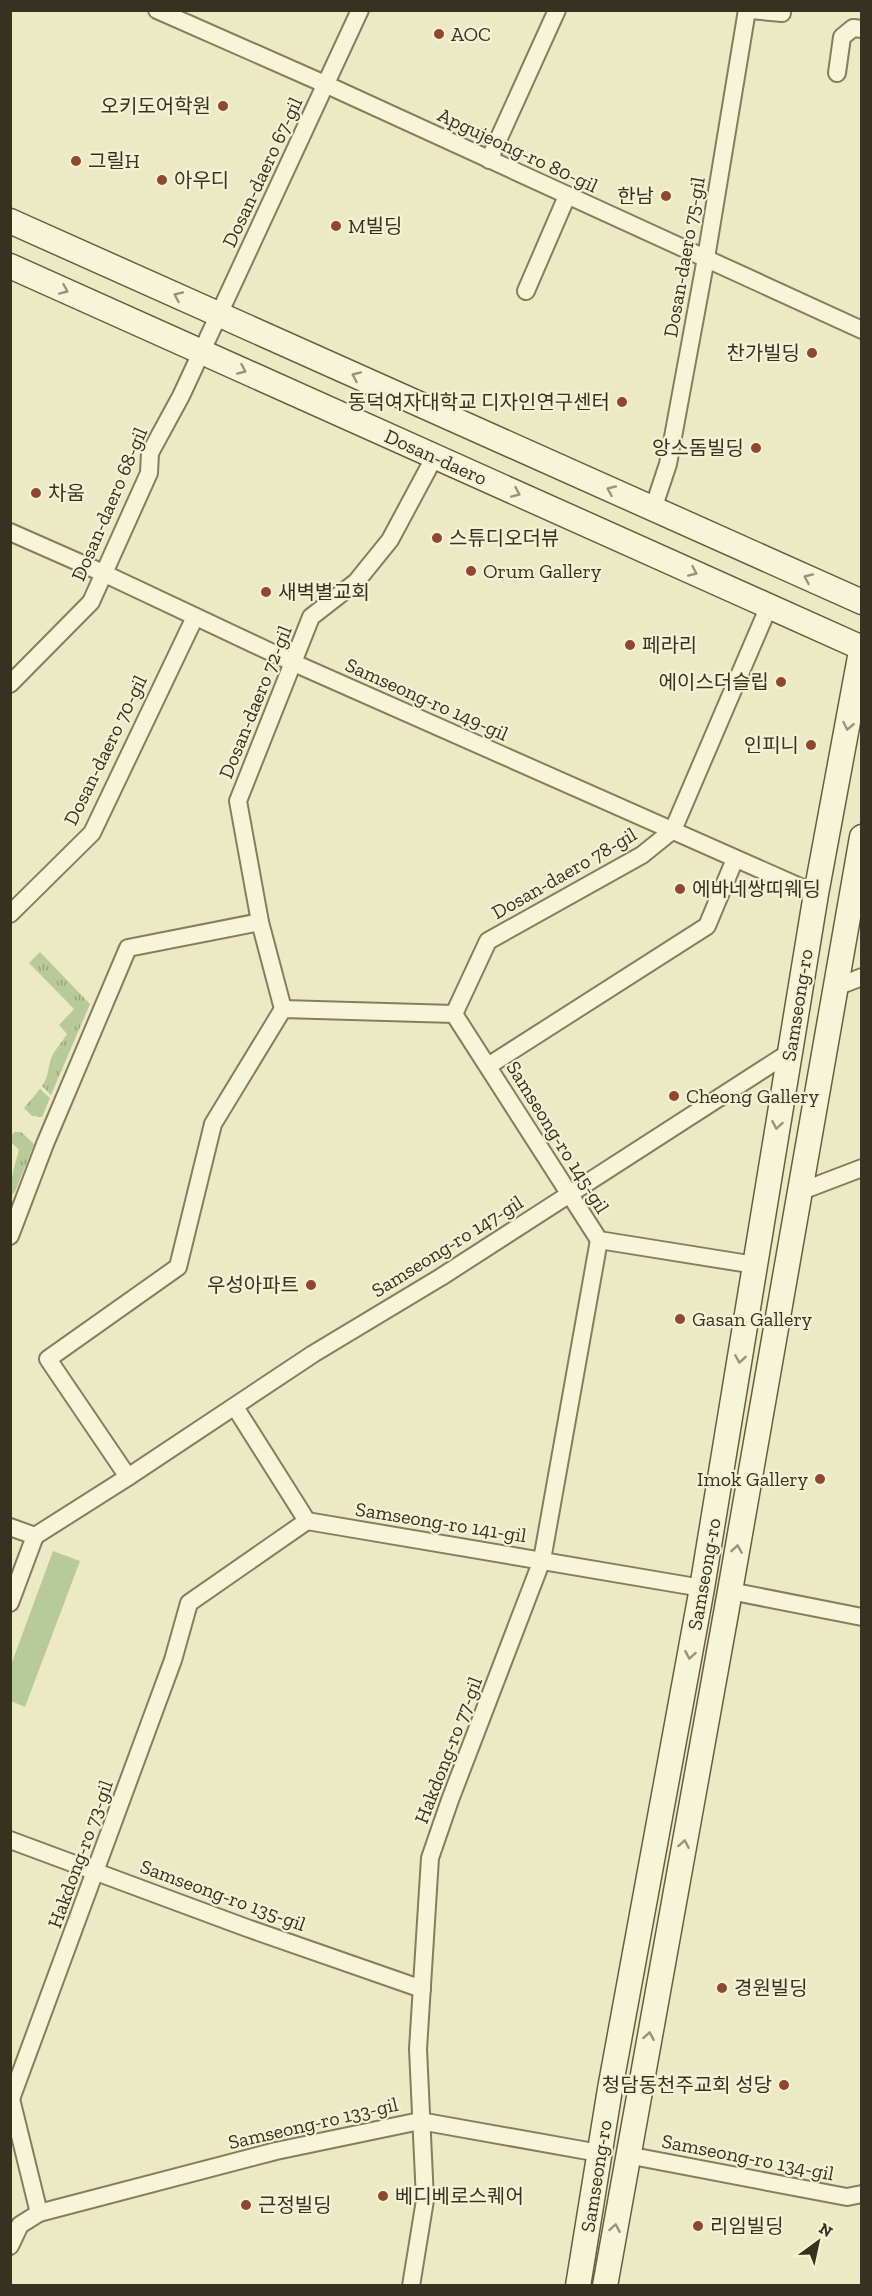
<svg xmlns="http://www.w3.org/2000/svg" width="872" height="2296" font-family="'Zilla Slab','Noto Sans KR',serif">
	<style>
		.grass { fill: url(#grass-tufts) }
		.garden { fill: #b9ca9a }
		.lines { fill: none; stroke-linecap: round; stroke-linejoin: round }
		.street-casing { stroke: #877d5c; stroke-width: 20 }
		.secondary-casing { stroke: #685e3f; stroke-width: 27 }
		.street { stroke: #f7f5d8; stroke-width: 16 }
		.secondary { stroke: #f7f5d8; stroke-width: 24 }
		.oneway { stroke: #97937c }
		.poi-dot { fill: #93462f; stroke: #f4f2d5; stroke-width: 2 }
		.labels { text-anchor: middle; stroke-width: 4.5; stroke-linejoin: round; paint-order: stroke }
		.poi-label { font-size: 20px; fill: #37311f; stroke: #f4f2d5; text-anchor: start }
		.street-label { font-size: 20px; fill: #37311f; stroke: #f4f2d5 }
	</style>
	<defs>
		<pattern id="grass-tufts" width="24" height="20" patternUnits="userSpaceOnUse" patternTransform="scale(1.5)"><rect width="24" height="20" fill="#b9ca9a"/><path d="M3 7l-1-3M5 7V3M7 7l1-3M15 17l-1-3M17 17v-4M19 17l1-3" fill="none" stroke="#97a57d"/></pattern>
	</defs>
	<rect width="100%" height="100%" fill="#eceac5"/>
	<g class="grass">
		<path d="M40,952l50,52 -39,91 -9,-9c8,-11 5,-20 11,-32 4,-7 10,-13 14,-20l-8,-9 15,-16 -45,-46z"/>
		<path d="M40,1089l10,9 -8,19 -10,-1 -8,-8z"/>
		<path d="M14,1132h7l13,12 -19,48 -4,4c-1,-15 3,-29 8,-46l-8,-8v-6z"/>
	</g>
	<path class="garden" d="M53,1551l27,10 -55,146 -14,-6v-36z"/>
	<g class="lines">
		<defs>
			<g id="street">
				<path d="M157,10l170,75 535,245"/>
				<path d="M750,10l32,3"/>
				<path d="M837,73l5,-36 11,-9 9,1"/>
				<path d="M489,160l68,-150"/>
				<path d="M526,291l41,-95"/>
				<path d="M653,509l15,-45 38,-206 41,-248"/>
				<path d="M10,532l93,41 191,90 522,231"/>
				<path d="M10,684l81,-82 58,-129 1,-20 31,-57 179,-386"/>
				<path d="M10,914l82,-81 103,-216"/>
				<path d="M836,987l26,-10"/>
				<path d="M283,1009l-23,-87 -22,-121 73,-184 45,-35 34,-42 45,-84"/>
				<path d="M454,1014l34,-73 154,-86 31,-25 96,-224"/>
				<path d="M454,1014l145,226 156,25"/>
				<path d="M488,1066l219,-140 28,-67"/>
				<path d="M799,1192l63,-24"/>
				<path d="M10,1236l35,-92 83,-196 132,-26"/>
				<path d="M235,1407l72,114 395,67"/>
				<path d="M128,1477l-80,-118 130,-92 35,-143 70,-115 171,5"/>
				<path d="M10,1527l25,9"/>
				<path d="M35,1536l93,-59 185,-123 128,-77 349,-225"/>
				<path d="M730,1591l132,26"/>
				<path d="M10,1603l25,-67"/>
				<path d="M10,1840l237,88 175,61"/>
				<path d="M627,2155l220,42 15,-3"/>
				<path d="M39,2213l237,-62 144,-30 179,32"/>
				<path d="M10,2246l10,-21 19,-12 -28,-114 162,-439 16,-57 118,-82"/>
				<path d="M411,2286l14,-86 -7,-151 12,-191 20,-58 92,-240 57,-320"/>
			</g>
			<g id="secondary">
				<path d="M10,221l852,381"/>
				<path d="M10,266l852,382"/>
				<path d="M578,2286l32,-197 92,-501 114,-694 46,-248"/>
				<path d="M605,2286l125,-695 132,-754"/>
			</g>
		</defs>
		<use href="#street" class="street-casing"/>
		<use href="#secondary" class="secondary-casing"/>
		<use href="#street" class="street"/>
		<use href="#secondary" class="secondary"/>
	</g>
	<defs><path id="oneway-chevron" d="M-2-3.5L2.5 0L-2 3.5" fill="none" stroke-width="1.6" stroke-linecap="round" stroke-linejoin="round" transform="scale(1.5)"/></defs>
	<g class="oneway">
		<use href="#oneway-chevron" transform="translate(64 290) rotate(24)"/>
		<use href="#oneway-chevron" transform="translate(178 296) rotate(-156)"/>
		<use href="#oneway-chevron" transform="translate(242 370) rotate(24)"/>
		<use href="#oneway-chevron" transform="translate(356 376) rotate(-156)"/>
		<use href="#oneway-chevron" transform="translate(611 490) rotate(-156)"/>
		<use href="#oneway-chevron" transform="translate(516 493) rotate(24)"/>
		<use href="#oneway-chevron" transform="translate(693 572) rotate(24)"/>
		<use href="#oneway-chevron" transform="translate(808 578) rotate(-156)"/>
		<use href="#oneway-chevron" transform="translate(848 726) rotate(101)"/>
		<use href="#oneway-chevron" transform="translate(777 1125) rotate(100)"/>
		<use href="#oneway-chevron" transform="translate(740 1359) rotate(99)"/>
		<use href="#oneway-chevron" transform="translate(737 1549) rotate(-81)"/>
		<use href="#oneway-chevron" transform="translate(690 1655) rotate(100)"/>
		<use href="#oneway-chevron" transform="translate(684 1844) rotate(-80)"/>
		<use href="#oneway-chevron" transform="translate(649 2036) rotate(-80)"/>
		<use href="#oneway-chevron" transform="translate(615 2228) rotate(-80)"/>
	</g>
	<g class="poi-dot">
		<circle cx="439" cy="34" r="6"/>
		<circle cx="223" cy="106" r="6"/>
		<circle cx="76" cy="161" r="6"/>
		<circle cx="162" cy="180" r="6"/>
		<circle cx="666" cy="196" r="6"/>
		<circle cx="336" cy="226" r="6"/>
		<circle cx="812" cy="353" r="6"/>
		<circle cx="622" cy="402" r="6"/>
		<circle cx="756" cy="448" r="6"/>
		<circle cx="36" cy="493" r="6"/>
		<circle cx="437" cy="538" r="6"/>
		<circle cx="471" cy="571" r="6"/>
		<circle cx="266" cy="592" r="6"/>
		<circle cx="630" cy="645" r="6"/>
		<circle cx="781" cy="682" r="6"/>
		<circle cx="811" cy="745" r="6"/>
		<circle cx="680" cy="889" r="6"/>
		<circle cx="674" cy="1096" r="6"/>
		<circle cx="311" cy="1285" r="6"/>
		<circle cx="680" cy="1319" r="6"/>
		<circle cx="820" cy="1479" r="6"/>
		<circle cx="722" cy="1988" r="6"/>
		<circle cx="784" cy="2085" r="6"/>
		<circle cx="383" cy="2196" r="6"/>
		<circle cx="246" cy="2205" r="6"/>
		<circle cx="698" cy="2226" r="6"/>
	</g>
	<g class="labels">
		<g class="poi-label">
			<text x="451" y="41">AOC</text>
			<text x="211" y="113" text-anchor="end">오키도어학원</text>
			<text x="88" y="168">그릴H</text>
			<text x="174" y="187">아우디</text>
			<text x="654" y="203" text-anchor="end">한남</text>
			<text x="348" y="233">M빌딩</text>
			<text x="800" y="360" text-anchor="end">찬가빌딩</text>
			<text x="610" y="409" text-anchor="end">동덕여자대학교 디자인연구센터</text>
			<text x="744" y="455" text-anchor="end">앙스돔빌딩</text>
			<text x="48" y="500">차움</text>
			<text x="449" y="545">스튜디오더뷰</text>
			<text x="483" y="578">Orum Gallery</text>
			<text x="278" y="599">새벽별교회</text>
			<text x="642" y="652">페라리</text>
			<text x="769" y="689" text-anchor="end">에이스더슬립</text>
			<text x="799" y="752" text-anchor="end">인피니</text>
			<text x="692" y="896">에바네쌍띠웨딩</text>
			<text x="686" y="1103">Cheong Gallery</text>
			<text x="299" y="1292" text-anchor="end">우성아파트</text>
			<text x="692" y="1326">Gasan Gallery</text>
			<text x="808" y="1486" text-anchor="end">Imok Gallery</text>
			<text x="734" y="1995">경원빌딩</text>
			<text x="772" y="2092" text-anchor="end">청담동천주교회 성당</text>
			<text x="395" y="2203">베디베로스퀘어</text>
			<text x="258" y="2212">근정빌딩</text>
			<text x="710" y="2233">리임빌딩</text>
		</g>
		<g class="street-label">
			<text transform="translate(518 150) rotate(25)" y="7">Apgujeong-ro 80-gil</text>
			<text transform="translate(262 172) rotate(-65)" y="7">Dosan-daero 67-gil</text>
			<text transform="translate(684 257) rotate(-80)" y="7">Dosan-daero 75-gil</text>
			<text transform="translate(436 457) rotate(24)" y="7">Dosan-daero</text>
			<text transform="translate(109 504) rotate(-67)" y="7">Dosan-daero 68-gil</text>
			<text transform="translate(427 699) rotate(24)" y="7">Samseong-ro 149-gil</text>
			<text transform="translate(255 702) rotate(-68)" y="7">Dosan-daero 72-gil</text>
			<text transform="translate(105 750) rotate(-64)" y="7">Dosan-daero 70-gil</text>
			<text transform="translate(564 873) rotate(-30)" y="7">Dosan-daero 78-gil</text>
			<text transform="translate(797 1005) rotate(-81)" y="7">Samseong-ro</text>
			<text transform="translate(558 1137) rotate(58)" y="7">Samseong-ro 145-gil</text>
			<text transform="translate(447 1246) rotate(-32)" y="7">Samseong-ro 147-gil</text>
			<text transform="translate(441 1522) rotate(9)" y="7">Samseong-ro 141-gil</text>
			<text transform="translate(704 1574) rotate(-80)" y="7">Samseong-ro</text>
			<text transform="translate(448 1750) rotate(-69)" y="7">Hakdong-ro 77-gil</text>
			<text transform="translate(80 1854) rotate(-70)" y="7">Hakdong-ro 73-gil</text>
			<text transform="translate(223 1895) rotate(20)" y="7">Samseong-ro 135-gil</text>
			<text transform="translate(313 2123) rotate(-13)" y="7">Samseong-ro 133-gil</text>
			<text transform="translate(748 2157) rotate(11)" y="7">Samseong-ro 134-gil</text>
			<text transform="translate(596 2176) rotate(-81)" y="7">Samseong-ro</text>
		</g>
	</g>
	<rect width="872" height="2296" fill="none" stroke="#37311f" stroke-width="24"/>
	<g transform="translate(818 2242) rotate(33)" stroke="#f4f2d5" stroke-width="4.5" paint-order="stroke">
	<path d="M0-4.5L10 22L0 15L-10 22Z" fill="#37311f"/>
	<text y="-9" font-size="16" font-weight="bold" text-anchor="middle" fill="#37311f">N</text>
	</g>
</svg>
